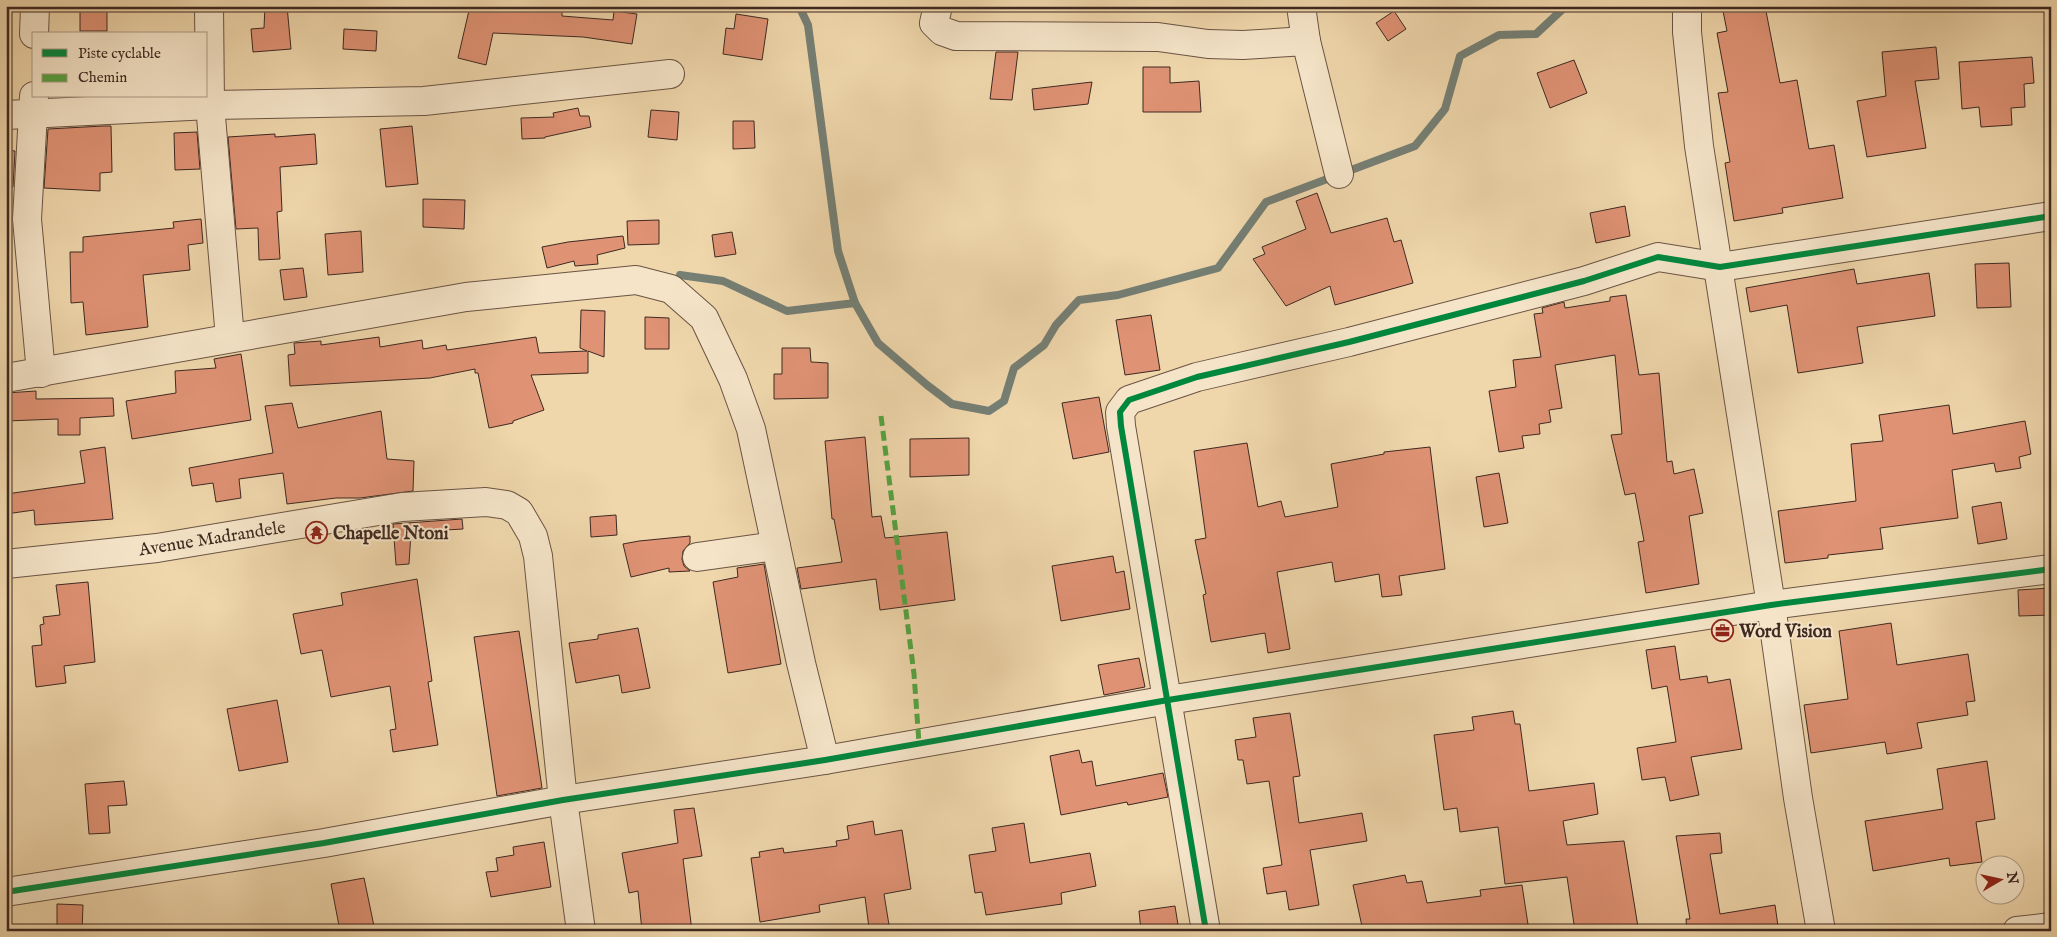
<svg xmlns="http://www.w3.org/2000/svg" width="2057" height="937" font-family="'IM FELL English',serif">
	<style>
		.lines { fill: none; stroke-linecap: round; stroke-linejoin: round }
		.stream { stroke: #757f74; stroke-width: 8 }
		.building { fill: #df9274; stroke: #3e2921 }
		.minor-casing { stroke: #6a5444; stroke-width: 30 }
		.minor { stroke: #f5e4c8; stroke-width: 28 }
		.quiet { stroke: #54a341; stroke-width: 5; stroke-dasharray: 10 5; stroke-linecap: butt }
		.cycleway-casing { stroke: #f5e4c8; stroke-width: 9 }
		.cycleway { stroke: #00873e; stroke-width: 6 }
		.labels { text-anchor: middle; stroke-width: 4; stroke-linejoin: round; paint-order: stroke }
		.poi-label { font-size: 18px; font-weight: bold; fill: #3e2921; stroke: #f5e4c8; text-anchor: start }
		.street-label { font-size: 18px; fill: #3e2921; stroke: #f5e4c8 }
	</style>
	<rect width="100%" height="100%" fill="#efd6ab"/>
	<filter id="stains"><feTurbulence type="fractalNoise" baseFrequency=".004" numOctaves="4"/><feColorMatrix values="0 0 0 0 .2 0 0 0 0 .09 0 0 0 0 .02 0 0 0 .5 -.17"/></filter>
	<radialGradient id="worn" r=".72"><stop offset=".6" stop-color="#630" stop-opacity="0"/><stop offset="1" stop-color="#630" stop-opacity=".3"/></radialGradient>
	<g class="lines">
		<g class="stream">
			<path d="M799,6l9,19 30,226 17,52 23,40 49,42 25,19 37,7 15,-10 10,-33 30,-23 12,-20 23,-25 39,-5 100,-27 48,-66 149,-56 30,-37 15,-53 39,-21 37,-1 30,-28"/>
			<path d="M680,275l43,6 64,30 68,-8"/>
		</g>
	</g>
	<g class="building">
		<rect x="80" y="6" width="27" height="25"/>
		<path d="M265,6h22l4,43 -38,3 -2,-23 13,-1z"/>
		<path d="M470,6l92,1v9l51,4 1,-9 23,3 -5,30 -49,-7 -90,-4 -7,32 -28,-7z"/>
		<path d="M1747,6h18l15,77 17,-3 12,69 25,-4 9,53 -61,10 1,5 -49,8 -9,-58 5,-1 -12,-69 10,-1 -11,-59 10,-2 -4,-20z"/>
		<path d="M1394,11l12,18 -18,12 -12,-18z"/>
		<path d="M736,14l32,5 -6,41 -39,-6 3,-26 8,1z"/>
		<path d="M344,29l33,2 -1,20 -33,-2z"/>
		<path d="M1936,47l3,32 -24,2 11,67 -59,9 -10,-56 29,-5 -4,-44z"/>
		<path d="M996,52h22l-6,48 -22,-1z"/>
		<path d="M2032,57l2,26 -10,1 1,23 -14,1 1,17 -31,2 -2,-20 -17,2 -3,-47z"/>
		<path d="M1574,60l13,33 -37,15 -13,-35z"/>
		<path d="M1143,67h27v16l29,-2 2,31h-58z"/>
		<path d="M1092,82l-4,22 -54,6 -2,-21z"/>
		<path d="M578,108l2,8h9l2,11 -46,10v1l-23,1 -1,-21 33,-1 -1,-4z"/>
		<path d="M651,110l28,2 -2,28 -29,-3z"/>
		<path d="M733,121h21l1,27 -22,1z"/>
		<path d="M103,126h8l1,46 -12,1v18l-56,-3 4,-59z"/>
		<path d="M412,126l6,58 -32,3 -6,-58z"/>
		<path d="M197,132l3,37 -25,1 -1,-37z"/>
		<path d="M275,134v3l40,-3 2,30 -37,3 2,44 -5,1 3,47 -21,1 -1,-32 -22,1 -8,-92z"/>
		<path d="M6,150l9,1 -2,36h-7z"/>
		<path d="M1317,193l14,40 56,-15 7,24 7,-2 12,43 -78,22 -5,-19 -44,20 -33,-47 12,-5 -3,-7 44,-18 -10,-28z"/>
		<path d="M423,199l42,1 -1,29 -41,-2z"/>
		<path d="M1625,206l5,30 -34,7 -6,-30z"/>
		<path d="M201,219l2,24 -15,2 2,25 -47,5 5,52 -62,8 -3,-33 -12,1 -1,-51h13v-15l91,-9 -1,-6z"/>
		<path d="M659,220v24l-31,1 -1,-24z"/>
		<path d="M361,231l2,41 -35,3 -3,-41z"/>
		<path d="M732,232l4,22 -21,3 -3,-22z"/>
		<path d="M623,236l2,12 -28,7 1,9 -23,2 -1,-5 -27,7 -5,-21 26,-5z"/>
		<path d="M2009,263l2,44 -34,1 -2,-44z"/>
		<path d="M303,268l4,29 -23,3 -4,-30z"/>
		<path d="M1854,269l3,15 72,-11 6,43 -78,11 6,36 -65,10 -11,-68 -37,7 -4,-24z"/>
		<path d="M1626,295l13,80 20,-2 8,89 5,-1 2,13 20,-5 9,44 -14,3 10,68 -53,9 -8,-51 6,-1 -9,-48 -10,2 -14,-60 11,-1 -7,-79 -60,10 7,43 -13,2 2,12 -12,2 1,10 -18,2 2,12 -25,4 -10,-61 27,-4 -3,-27 28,-3 -7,-43 9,-1 -1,-5 22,-6 1,6 45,-7v-4z"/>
		<path d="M581,310l24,1 -1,46 -16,-6v22l-57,2 13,35 -31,11v2l-24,5 -11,-55h-3v-4l-45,9 -140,8 -2,-31 7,-1 -1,-11 27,-2v4l58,-8 1,10 42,-7 1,9 23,-4 1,5 89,-13 3,16 48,-2 -7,-3z"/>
		<path d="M1151,315l9,55 -35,5 -9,-55z"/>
		<path d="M645,317l24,1v31h-24z"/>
		<path d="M782,348h28l1,14 17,1v35l-54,1v-25h8z"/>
		<path d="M241,354l10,66 -119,19 -6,-38 50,-8 -1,-22 41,-3 -2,-9z"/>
		<path d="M36,391v8l77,-1 1,18 -34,2v17h-22v-16l-52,2v-28z"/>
		<path d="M1099,397l10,55 -36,7 -11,-56z"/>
		<path d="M292,403l6,25 83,-17 6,48 27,2 -1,30 -53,7h-24l-49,6 -4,-31 -44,6 2,19 -25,4 -3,-19 -21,3 -3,-18 84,-15 -8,-47z"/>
		<path d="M1949,405l4,29 72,-13 6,33 -12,3 2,11 -25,4 -2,-9 -42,7 6,48 -78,10 3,21 -55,6v3l-43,5 -7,-52 78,-10 -5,-57 32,-3 -4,-26z"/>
		<path d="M865,437l7,80 9,-1 4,22 62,-6 8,68 -75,10 -4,-31 -75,10 -4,-21 45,-6 -8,-43h-2l-7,-78z"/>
		<path d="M969,438v37l-59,2v-38z"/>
		<path d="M1247,443l11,64 23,-6 4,16 53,-10 -7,-43 53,-10v-2l46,-5 15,122 -46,7 3,19 -20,2 -3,-23 -44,8 -3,-20 -55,10 13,77 -22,4 -3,-20 -54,9 -8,-47 3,-1 -11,-54 11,-2 -12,-87z"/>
		<path d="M105,447l8,72 -78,6 -1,-15 -28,4v-20l79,-11 -5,-32z"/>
		<path d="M1499,473l9,50 -24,4 -8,-50z"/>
		<path d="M2001,502l6,37 -29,5 -6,-37z"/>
		<path d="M616,515l1,20 -26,2 -1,-20z"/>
		<path d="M462,519l1,10 -52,3 -2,32 -13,1 -3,-41z"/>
		<path d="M690,536v7l-7,8 -1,8 2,7 6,5 -21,1v-4l-38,9 -8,-33 16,-3z"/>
		<path d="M1113,556l3,17 8,-2 6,38 -69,12 -9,-55z"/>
		<path d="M764,564l17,100 -53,9 -15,-91 25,-5 -1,-9z"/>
		<path d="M417,579l15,102 -4,1 10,63 -45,7 -3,-22 6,-1 -6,-43 -59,11 -9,-47 -21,4 -8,-40 50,-9 -2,-12z"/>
		<path d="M88,582l7,80 -31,4 2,17 -30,4 -4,-41 10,-1 -2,-20 4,-1 -1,-7 17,-2 -4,-30z"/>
		<path d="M2051,588v27l-32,1 -1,-26z"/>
		<path d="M1891,623l6,42 71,-11 7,47 -9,1 2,13 -51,8 5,25 -35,6 -2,-12 -74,11 -7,-48 44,-6 -9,-68z"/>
		<path d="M638,628l12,60 -28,5 -3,-18 -43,8 -7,-40 29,-4v-4z"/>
		<path d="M519,631l23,157 -45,8 -23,-159z"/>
		<path d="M1675,646l5,34 27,-4 1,7 22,-4 12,70 -51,8 8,38 -29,6 -5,-24 -23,3 -5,-32 39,-6 -9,-56 -15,3 -6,-39z"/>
		<path d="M1139,658l6,29 -41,8 -6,-30z"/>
		<path d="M277,700l11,62 -49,9 -12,-62z"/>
		<path d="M1513,711l2,13h5l9,67 65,-8 4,31 -35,7 4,24 57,-4 14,86 -26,4h-37l-8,-54 -62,7 -7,-57 -38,5 -3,-24 -13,2 -10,-75 40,-5 -2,-13z"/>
		<path d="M1290,713l10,63 -7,1 6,46 63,-10 5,28 -57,9 9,55 -30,5 -3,-19 -19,3 -4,-26 19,-3 -13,-84 -22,3 -4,-24h-5l-3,-20 21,-3 -3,-19z"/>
		<path d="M1079,750l3,13 10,-2 4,25 67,-13 5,24 -40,8 -1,-3 -66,13 -11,-59z"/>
		<path d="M1987,761l8,58 -19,3 6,40 -32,4 -1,-8 -76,13 -8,-50 78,-12 -6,-40z"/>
		<path d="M124,781l3,24 -19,1 2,27 -21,1 -4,-50z"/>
		<path d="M694,808l8,48 -19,3 9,72h-50l-4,-40 -9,2 -7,-40 56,-10 -4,-33z"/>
		<path d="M873,821l2,14 27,-5 9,59 -27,5 5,31 -20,3 -4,-31 -46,8 1,7 -60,10 -9,-64 9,-1 -1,-5 24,-4 1,5 53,-7 -1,-5 13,-2 -2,-13z"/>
		<path d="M1024,823l6,40 60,-10 6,33 -35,7 1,11 -76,11 -4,-23 -7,1 -6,-38 27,-4 -4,-23z"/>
		<path d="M1720,833l2,20 -12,1 10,60 55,-9 3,21 -30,5h-61l-1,-12h4l-14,-83z"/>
		<path d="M544,842l7,45 -60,10 -5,-25 12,-1 -2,-13 18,-3 -1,-8z"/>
		<path d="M1405,875l2,8 15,-2 5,22 54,-7 -1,-6 42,-5 7,46h-166l-10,-46z"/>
		<path d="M364,878l11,53h-35l-9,-47z"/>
		<path d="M57,904l26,1 -1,26h-25z"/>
		<path d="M1175,906l4,25h-38l-2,-20z"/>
	</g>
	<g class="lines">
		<defs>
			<g id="minor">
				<path d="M209,6l1,99 20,233"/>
				<path d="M938,6l-4,17 8,8 14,5 202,1 50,7 35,1 63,-4"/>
				<path d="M1301,6l5,35 33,133"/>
				<path d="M1687,6v26l12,114 72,459 27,193 23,133"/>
				<path d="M34,34l1,-28"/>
				<path d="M34,96l-7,123 14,154"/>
				<path d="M6,115l204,-10 214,-4 246,-27"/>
				<path d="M6,378l460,-81 170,-17 35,9 33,29 29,61 18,50 50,234 24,97"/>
				<path d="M697,557l79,-11"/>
				<path d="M6,564l151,-16 245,-41 84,-5 21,3 12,7 14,24 5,20 25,244 18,131"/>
				<path d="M6,892l318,-49 239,-43 262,-40 343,-60 603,-95 280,-36"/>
				<path d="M1206,931l-85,-505 -1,-14 9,-12 68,-23 152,-35 235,-61 74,-24 62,10 331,-51"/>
				<path d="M2017,931l34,-4"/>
			</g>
		</defs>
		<use href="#minor" class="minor-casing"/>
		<use href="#minor" class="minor"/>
		<path class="quiet" d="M881,416l33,258 5,69"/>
		<defs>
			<g id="cycleway">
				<path d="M6,892l318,-49 239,-43 262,-40 343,-60 603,-95 280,-36"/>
				<path d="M1206,931l-85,-505 -1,-14 9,-12 68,-23 152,-35 235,-61 74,-24 62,10 331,-51"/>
			</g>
		</defs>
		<use href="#cycleway" class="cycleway-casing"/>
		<use href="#cycleway" class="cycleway"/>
	</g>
	<defs>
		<symbol id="temple-ring" viewBox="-11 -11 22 22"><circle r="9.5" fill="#f5e4c8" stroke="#8f2418" stroke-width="1.5"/><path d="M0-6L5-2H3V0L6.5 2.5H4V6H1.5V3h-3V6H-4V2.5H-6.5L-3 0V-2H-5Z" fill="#8f2418"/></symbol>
		<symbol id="office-ring" viewBox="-11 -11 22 22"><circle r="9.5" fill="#f5e4c8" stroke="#8f2418" stroke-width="1.5"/><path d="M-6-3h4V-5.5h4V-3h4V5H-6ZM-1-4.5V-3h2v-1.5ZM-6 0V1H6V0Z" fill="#8f2418"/></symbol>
	</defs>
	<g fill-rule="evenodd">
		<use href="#temple-ring" x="304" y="520" width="25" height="25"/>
		<use href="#office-ring" x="1710" y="618" width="25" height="25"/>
	</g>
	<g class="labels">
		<g class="poi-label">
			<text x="333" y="539">Chapelle Ntoni</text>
			<text x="1739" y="637">Word Vision</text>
		</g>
		<g class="street-label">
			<text transform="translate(212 538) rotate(-9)" y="6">Avenue Madrandele</text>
		</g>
	</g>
	<rect width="2057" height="937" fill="none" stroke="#efd6ab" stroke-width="25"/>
	<rect x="8" y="8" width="2042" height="922" fill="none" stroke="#3e2921" stroke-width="2.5"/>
	<rect x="12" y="12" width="2032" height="912" fill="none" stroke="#3e2921"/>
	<rect x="32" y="32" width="175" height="65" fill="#f5e4c8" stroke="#ac9985"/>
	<rect x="42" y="49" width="25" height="8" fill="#00873e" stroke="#ac9985"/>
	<text x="78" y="58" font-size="15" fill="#3e2921">Piste cyclable</text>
	<rect x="42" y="74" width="25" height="8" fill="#54a341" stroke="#ac9985"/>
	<text x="78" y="82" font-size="15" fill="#3e2921">Chemin</text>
	<g transform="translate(2000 880) rotate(81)"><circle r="24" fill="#f5e4c8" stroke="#ac9985"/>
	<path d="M0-4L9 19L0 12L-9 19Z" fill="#8f2418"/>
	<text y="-8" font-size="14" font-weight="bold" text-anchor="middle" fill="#3e2921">N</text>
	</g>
	<rect width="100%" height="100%" filter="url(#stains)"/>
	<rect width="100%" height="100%" fill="url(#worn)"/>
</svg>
